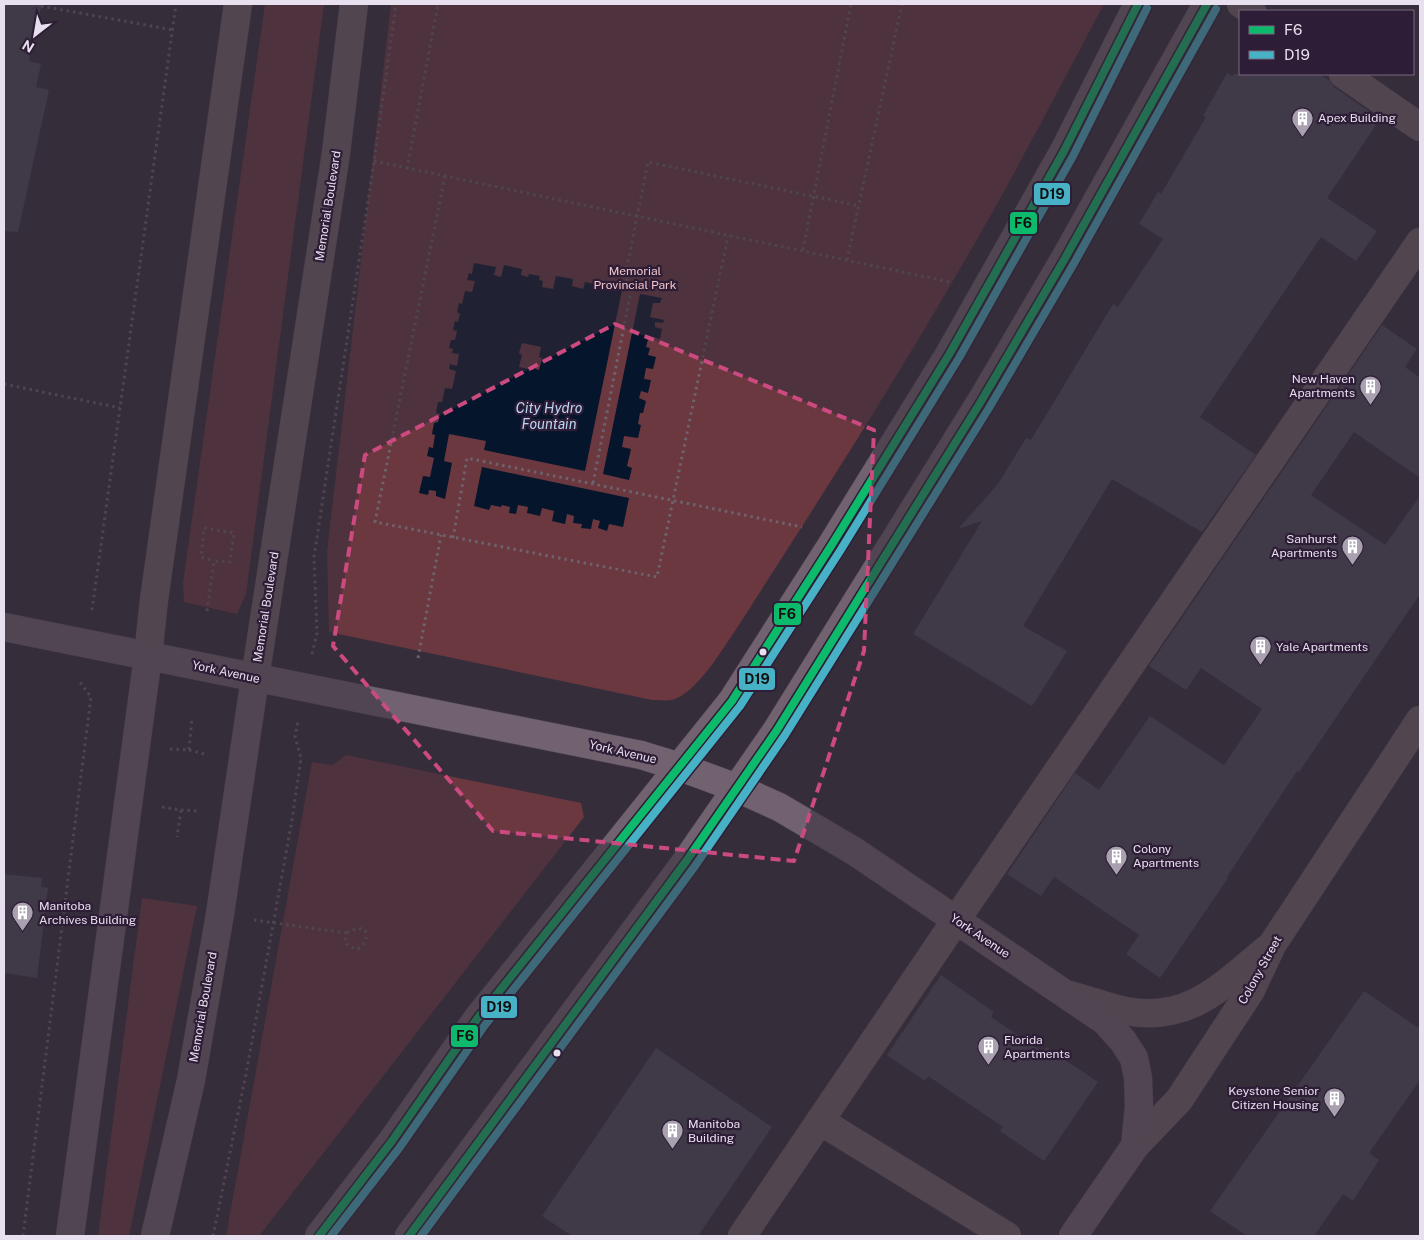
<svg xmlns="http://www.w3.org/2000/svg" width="1424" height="1240" font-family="'Public Sans',sans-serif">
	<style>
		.green { fill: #6c3840 }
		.water { fill: #05152c; fill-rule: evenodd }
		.building { fill: #4c4759 }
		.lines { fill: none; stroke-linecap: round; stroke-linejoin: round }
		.minor-casing { stroke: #524a56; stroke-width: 29 }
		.major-casing { stroke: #524a56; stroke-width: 29 }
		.path { stroke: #6d636d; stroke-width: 3; stroke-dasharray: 2.5 4; stroke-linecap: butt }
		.minor { stroke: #71636c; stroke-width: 28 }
		.major { stroke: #726270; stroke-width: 28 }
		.bus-1-casing { stroke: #2d1d36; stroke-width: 11 }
		.bus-2-casing { stroke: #2d1d36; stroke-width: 11 }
		.bus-1 { stroke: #0dba6c; stroke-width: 8 }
		.bus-2 { stroke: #47b2c5; stroke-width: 8 }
		.marked { fill: none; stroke: #cc4a80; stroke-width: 4; stroke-dasharray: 10 6; stroke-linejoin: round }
		.bus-dot { fill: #e8dfef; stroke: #2d1d36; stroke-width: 2 }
		.labels { text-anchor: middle; stroke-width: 4.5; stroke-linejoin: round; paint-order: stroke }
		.poi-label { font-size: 12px; fill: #e8dfef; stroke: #2d1d36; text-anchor: start }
		.street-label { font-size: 12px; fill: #e8dfef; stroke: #2d1d36 }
		.park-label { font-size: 12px; fill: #f1c4c8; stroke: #2d1d36 }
		.water-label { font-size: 14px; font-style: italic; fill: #bad5f3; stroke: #2d1d36 }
		.line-badge { stroke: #2d1d36; stroke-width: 2 }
		.pale-badge-label { font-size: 14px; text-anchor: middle; font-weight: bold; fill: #111 }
	</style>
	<rect width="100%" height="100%" fill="#362d3a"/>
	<g class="green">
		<path d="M265,4h59l-78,590 -9,20 -53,-12 -1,-19z"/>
		<path d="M391,4h713c-48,90 -94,180 -146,268 -71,123 -148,242 -225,362 -13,19 -37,59 -61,66 -6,1 -14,0 -20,0l-323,-68 -2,-80z"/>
		<path d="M346,755l235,48 3,14 -325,419h-33l86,-474 21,3z"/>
		<path d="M142,898l55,8 -68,330h-31z"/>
	</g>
	<g class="water">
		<path d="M474,263l22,4 -2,8 7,2 3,-12 18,4 -1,6 7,2 1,-3 11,2 -1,4 4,1 -1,6 11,2 3,-13 17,3 -1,7 11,3 2,-7 37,8 -37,181 -101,-21 2,-9 -37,-7 -5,27 8,2 -7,36 -9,-3v-5l-7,-1 -1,5 -9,-2 4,-17 7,1 4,-19 -7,-2 2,-9 4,1 2,-13 -3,-1 2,-11 4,-1 2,-8 -4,-1 2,-11h4l3,-14 7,1 4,-18 -7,-2 1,-5 7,2 2,-12 -7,-1 1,-4 -4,-1 2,-8h4l2,-9 -4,-1 2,-9 3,1 2,-8 -3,-2 2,-9 3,1 3,-13 7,1 3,-11 -8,-1 2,-7 3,1zM522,343l19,4 -2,10 3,1 -3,12 -5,-2 -1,2 -14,-3 3,-12 -3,-2z"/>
		<path d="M640,294l22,4 -2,5h-7l-3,14 14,3 -1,3 -8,-1v5l7,2 -2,10 -11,-3 -3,11 4,1 -2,7 8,2 -3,12 -7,-1 -2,11 7,1 -3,13 -7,-2 -2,7 7,3 -3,12h-3l-2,11 3,1 -3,13 -14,-2 -2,11 9,2 -4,17 5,2 -3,12 -26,-6z"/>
		<path d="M482,467l147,31 -6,29 -14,-3 -2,7 -9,-3 2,-7 -7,-2 -2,10 -10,-1 1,-4 -9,-1 1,-7 -7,-2 -2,10 -13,-3 2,-10 -12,-3 -2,8 -13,-3 1,-6 -10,-2 -2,9 -7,-1 1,-6 -8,-2 -1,2 -10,-2 -2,5 -15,-4z"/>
	</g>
	<g class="building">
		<path d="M4,4h38l-13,57 12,3 -5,23 13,3 -31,142 -14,-1z"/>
		<path d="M1227,73l5,3 2,-2h85l10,6 5,7 46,32 -53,79 50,33 -21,30 -35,-24 -121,180 56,38 -54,77 -90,-53 -89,147 44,25 -35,55 -119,-72 69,-113 -24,8 40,-45 28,-46 5,2 82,-136 5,3 45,-68 -24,-15 19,-32 3,2 45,-77 -3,-1z"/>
		<path d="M1382,325l35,24 -12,18 15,11v100l-66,-46 -43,63 74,50 35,-49v98l-121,178 -2,-1 -70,106 1,1 -68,100 -34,-24 13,-19 -85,-58 -13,19 -34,-22 68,-101 24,17 51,-74 74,49 38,-56 -61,-41 -15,22 -37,-24z"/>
		<path d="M4,874l38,4 -1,9 7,1 -11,90 -33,-5z"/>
		<path d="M941,975l53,37 -3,5 52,35 3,-5 52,35 -54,79 -44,-30 3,-4 -75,-51 -3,5 -38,-26z"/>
		<path d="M1364,991l56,38v51l-51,73 10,7 -26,41 -10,-7 -29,42h-67l-37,-25z"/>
		<path d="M656,1048l116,79 -74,109h-126l-30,-20z"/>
	</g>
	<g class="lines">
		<defs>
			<g id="minor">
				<path d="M1241,4l11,7"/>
				<path d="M1343,74l77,53"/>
				<path d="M148,656l6,-56 84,-596"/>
				<path d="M255,678l81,-525 18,-149"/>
				<path d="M1070,995c18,5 37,12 55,16 64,12 97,-25 142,-62"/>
				<path d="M820,1121l187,115"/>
				<path d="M1135,1146l44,-46 72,-110 21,-45 148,-225"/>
				<path d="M742,1236l214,-316 464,-678"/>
			</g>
			<g id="major">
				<path d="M4,627l637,128 39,12 57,21 42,19 75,44 251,170 18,20 11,17 4,20 1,28 -4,40 -62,90"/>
				<path d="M70,1236l78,-580"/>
				<path d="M155,1236l36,-156 29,-166 35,-236"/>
				<path d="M319,1236l73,-95 85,-122 255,-318 99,-155 119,-193 114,-202 74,-147"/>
				<path d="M409,1236l278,-376 90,-130 203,-327 84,-143 143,-256"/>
			</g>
		</defs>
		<use href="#minor" class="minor-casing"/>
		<use href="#major" class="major-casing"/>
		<g class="path">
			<path d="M41,6l132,24"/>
			<path d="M374,161l576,121"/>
			<path d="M407,169l31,-165"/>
			<path d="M445,176l-70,346 282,55 71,-341"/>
			<path d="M803,250l48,-246"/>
			<path d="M847,260l55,-256"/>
			<path d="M4,384l116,24"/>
			<path d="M593,483l39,-197 -7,-9 23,-115 212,44"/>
			<path d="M453,538l14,-80 335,69"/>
			<path d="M92,610l84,-606"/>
			<path d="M207,611l7,-50 16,1 4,-29 -30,-5 -3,29 13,4"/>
			<path d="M312,654l5,-21 -3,-76 60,-395 22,-158"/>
			<path d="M418,658l23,-123"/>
			<path d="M170,749l19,1 3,-33"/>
			<path d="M189,750l19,5"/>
			<path d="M162,807l19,3 -4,27"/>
			<path d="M181,810l18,1"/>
			<path d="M254,920l92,13 -1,9 5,5 8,2c7,-6 10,-10 7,-19l-7,-2 -12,5"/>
			<path d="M23,1236l68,-539 -11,-15v-4"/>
			<path d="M213,1236l33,-162 46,-254 9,-62 -6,-21 3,-16"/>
		</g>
		<use href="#minor" class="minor"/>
		<use href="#major" class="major"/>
		<defs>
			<g id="bus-1">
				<path d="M319,1236l73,-95 85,-122 255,-318 99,-155 119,-193 114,-202 74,-147"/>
				<path d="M409,1236l278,-376 90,-130 203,-327 84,-143 143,-256"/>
			</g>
			<g id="bus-2">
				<path d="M331,1236l69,-89 85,-122 255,-319 100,-155 119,-193 114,-202 74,-148"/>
				<path d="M421,1236l274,-370 90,-131 204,-327 84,-143 143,-256"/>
			</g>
		</defs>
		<use href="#bus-1" class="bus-1-casing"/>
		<use href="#bus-2" class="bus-2-casing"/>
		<use href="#bus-1" class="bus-1"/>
		<use href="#bus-2" class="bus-2"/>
	</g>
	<path d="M0 0H1424V1240H0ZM615,324l259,106 -10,221 -70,210 -301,-30 -160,-185 32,-191z" fill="#362d3a" fill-opacity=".55" fill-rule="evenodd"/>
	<path class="marked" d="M615,324l259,106 -10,221 -70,210 -301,-30 -160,-185 32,-191z"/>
	<defs>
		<symbol id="building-pin" viewBox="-11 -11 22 30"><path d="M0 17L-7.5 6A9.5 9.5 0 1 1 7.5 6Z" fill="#aaa1b0" stroke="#2d1d36"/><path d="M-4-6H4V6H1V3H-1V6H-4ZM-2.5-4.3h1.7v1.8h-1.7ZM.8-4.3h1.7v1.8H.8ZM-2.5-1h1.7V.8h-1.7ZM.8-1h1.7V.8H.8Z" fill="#fff"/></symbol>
	</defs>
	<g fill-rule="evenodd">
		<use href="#building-pin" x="1290" y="106" width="25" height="34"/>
		<use href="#building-pin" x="1358" y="374" width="25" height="34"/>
		<use href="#building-pin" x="1340" y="534" width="25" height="34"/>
		<use href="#building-pin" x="1248" y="634" width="25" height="34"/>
		<use href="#building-pin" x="1104" y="844" width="25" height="34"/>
		<use href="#building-pin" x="10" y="900" width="25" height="34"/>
		<use href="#building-pin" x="976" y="1034" width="25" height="34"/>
		<use href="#building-pin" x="1322" y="1086" width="25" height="34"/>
		<use href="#building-pin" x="660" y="1118" width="25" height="34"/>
	</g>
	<g class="bus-dot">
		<circle cx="763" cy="652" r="4.5"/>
		<circle cx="557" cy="1053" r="4.5"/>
	</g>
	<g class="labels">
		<g class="poi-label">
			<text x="1318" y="122">Apex Building</text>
			<text x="1355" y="383" text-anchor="end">New Haven<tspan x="1355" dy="14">Apartments</tspan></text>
			<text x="1337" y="543" text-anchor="end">Sanhurst<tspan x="1337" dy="14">Apartments</tspan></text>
			<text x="1276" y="651">Yale Apartments</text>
			<text x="1133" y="853">Colony<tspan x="1133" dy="14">Apartments</tspan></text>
			<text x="39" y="910">Manitoba<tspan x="39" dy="14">Archives Building</tspan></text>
			<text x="1004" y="1044">Florida<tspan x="1004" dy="14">Apartments</tspan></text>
			<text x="1319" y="1095" text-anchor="end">Keystone Senior<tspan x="1319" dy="14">Citizen Housing</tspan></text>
			<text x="688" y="1128">Manitoba<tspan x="688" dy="14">Building</tspan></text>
		</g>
		<g class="street-label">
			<text transform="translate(328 206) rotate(-81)" y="4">Memorial Boulevard</text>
			<text transform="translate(266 607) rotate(-81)" y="4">Memorial Boulevard</text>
			<text transform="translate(226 672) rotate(12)" y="4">York Avenue</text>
			<text transform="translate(623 752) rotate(13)" y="4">York Avenue</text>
			<text transform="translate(980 936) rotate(34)" y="4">York Avenue</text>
			<text transform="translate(1260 970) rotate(-61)" y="4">Colony Street</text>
			<text transform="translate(203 1007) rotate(-80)" y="4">Memorial Boulevard</text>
		</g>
		<g class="park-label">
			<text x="635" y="275">Memorial<tspan x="635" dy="14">Provincial Park</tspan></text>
		</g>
		<g class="water-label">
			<text x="549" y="413">City Hydro<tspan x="549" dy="16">Fountain</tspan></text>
		</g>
	</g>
	<g class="line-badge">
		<rect x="1033" y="182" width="38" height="24" rx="5" fill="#47b2c5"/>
		<rect x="1009" y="211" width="29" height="24" rx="5" fill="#0dba6c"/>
		<rect x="773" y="602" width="29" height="24" rx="5" fill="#0dba6c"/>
		<rect x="738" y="667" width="38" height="24" rx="5" fill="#47b2c5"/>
		<rect x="480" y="995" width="38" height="24" rx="5" fill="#47b2c5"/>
		<rect x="450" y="1024" width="29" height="24" rx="5" fill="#0dba6c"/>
	</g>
	<g class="pale-badge-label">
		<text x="1052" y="199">D19</text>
		<text x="1023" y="228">F6</text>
		<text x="787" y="619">F6</text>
		<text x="757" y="684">D19</text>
		<text x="499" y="1012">D19</text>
		<text x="465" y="1041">F6</text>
	</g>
	<rect width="1424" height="1240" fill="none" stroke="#e8dfef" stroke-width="10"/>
	<rect x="1239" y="10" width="175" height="65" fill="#2d1d36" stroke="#786b80"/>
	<rect x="1249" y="26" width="25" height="8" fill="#0dba6c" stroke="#786b80"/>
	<text x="1284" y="35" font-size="15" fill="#e8dfef">F6</text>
	<rect x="1249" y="51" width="25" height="8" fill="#47b2c5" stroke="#786b80"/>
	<text x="1284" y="60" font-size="15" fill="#e8dfef">D19</text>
	<g transform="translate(35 35) rotate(211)" stroke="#2d1d36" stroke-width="4" paint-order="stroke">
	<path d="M0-4L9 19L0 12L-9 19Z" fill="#e8dfef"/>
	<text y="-8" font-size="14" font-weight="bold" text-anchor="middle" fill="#e8dfef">N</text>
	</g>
</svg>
